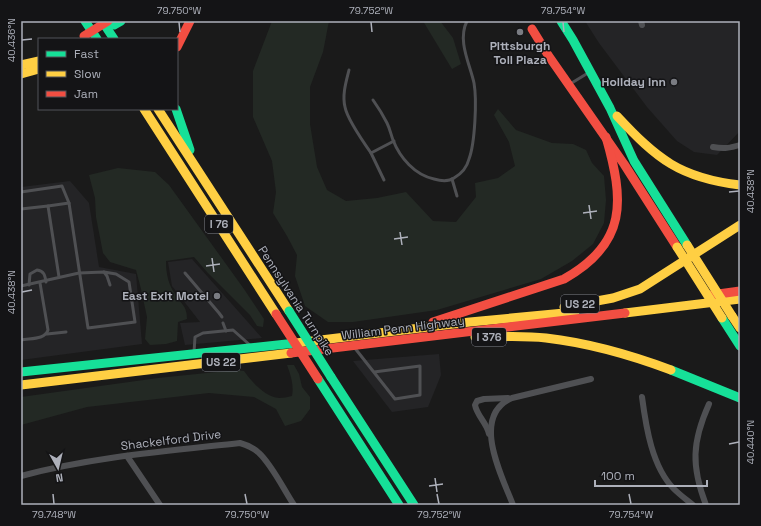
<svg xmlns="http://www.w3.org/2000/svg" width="761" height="526" font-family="'Space Grotesk',sans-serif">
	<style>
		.built { fill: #242426 }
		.green { fill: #232924 }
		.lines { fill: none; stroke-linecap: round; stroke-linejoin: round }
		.lane { stroke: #4f5053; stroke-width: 3 }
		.street { stroke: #4f5053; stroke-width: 6 }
		.fast { stroke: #16e098; stroke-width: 9 }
		.slow { stroke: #ffcf43; stroke-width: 9 }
		.jam { stroke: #f24e42; stroke-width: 9 }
		.fast-bridge { stroke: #16e098; stroke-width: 9 }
		.slow-bridge { stroke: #ffcf43; stroke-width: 9 }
		.jam-bridge { stroke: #f24e42; stroke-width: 9 }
		.ticks { fill: none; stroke: #adb0ba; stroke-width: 1.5 }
		.poi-dot { fill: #7a7c82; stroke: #141416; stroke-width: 1.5 }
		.labels { text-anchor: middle; stroke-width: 3; stroke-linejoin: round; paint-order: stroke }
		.shield { fill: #141416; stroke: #7f8189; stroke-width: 1 }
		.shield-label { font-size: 11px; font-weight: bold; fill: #adb0ba }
		.poi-label { font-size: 12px; font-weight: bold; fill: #adb0ba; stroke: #141416; text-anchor: end }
		.street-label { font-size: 12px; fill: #adb0ba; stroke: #141416 }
		.neatline { fill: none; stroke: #adb0ba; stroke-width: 1.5 }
		.ticks-label { font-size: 10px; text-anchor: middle; fill: #adb0ba }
	</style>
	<rect width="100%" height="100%" fill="#1a1a1a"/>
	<g class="built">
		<path d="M585,21h155v110l-23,24 -23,-3 -17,-11 -30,-34 -48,-64z"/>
		<path d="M70,181l19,22 10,64 37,7 6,70 -121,16v-173z"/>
		<path d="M192,259l70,79 -77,7 -5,-22 20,-1 -28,-36 -4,-24z"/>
		<path d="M439,354l2,21 -13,32 -36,5 -39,-51z"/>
	</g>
	<g class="green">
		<path d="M272,21h57l-6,31 -13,35v37l7,43 10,23 19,11 31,-3 29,-6 27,29 23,1 20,-25 -1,-14 23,-5 17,-12 -6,-24 -15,-27 4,-6 18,21 36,13 21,1 13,6 6,13 12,13 2,24 -2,23 -11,21 -21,17 -31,18 -104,31 -84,12h-25l-23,-16 -10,-30 2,-21 -10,-19 -14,-23 3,-21 -4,-31 -19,-44v-46z"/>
		<path d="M423,21h17l13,17 8,26 -9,5z"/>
		<path d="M118,168l37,4 14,13 75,104 20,30 -1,8 -6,-1 -7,-11 -43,-43 -13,-15 -28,4c0,12 2,23 9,33 6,11 12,11 12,25l-9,3 -1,19 -11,3 -16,1 -5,-6 2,-22 -6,-28 -5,-19 -26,-8 -7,-9 -7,-36 -1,-19 -6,-23z"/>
		<path d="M287,365h7l5,9 3,13 8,10v12l-9,12 -16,5 -9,-17 -22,-12 -45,-4 -122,14 -66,18v-28l137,-19 78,-8 8,1c7,10 21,26 35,27 4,0 9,-1 13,-2 2,-11 -1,-20 -5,-31z"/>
	</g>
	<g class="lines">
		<g class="lane">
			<path d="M349,70c-3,12 -7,25 -4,37 2,11 19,36 26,46l23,-12"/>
			<path d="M570,84l18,-11"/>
			<path d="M373,100c5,7 10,15 14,23 3,6 4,12 6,17 7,18 22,35 41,39 7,2 14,3 20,-1 7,-4 13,-11 15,-19 6,-16 8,-59 5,-76 -4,-19 -17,-42 -7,-62"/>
			<path d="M371,153l13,27"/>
			<path d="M452,179l5,17"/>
			<path d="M21,192l41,-6 7,17"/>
			<path d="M48,206l21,-3 19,125 47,-6 -6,-40 -13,-8 -12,-2"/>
			<path d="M21,209l27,-3 11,71"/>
			<path d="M185,273l34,40 3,4"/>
			<path d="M29,285l1,-11 7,-4c7,1 8,5 9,12"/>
			<path d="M21,286l58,-13 25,-1 3,4 3,9"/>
			<path d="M223,323l3,8"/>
			<path d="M47,334l19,-2"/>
			<path d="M21,340c9,-2 24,0 27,-10l-8,-47"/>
			<path d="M354,347l41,52 25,-4v-29l-46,6"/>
			<path d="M194,352l1,-15 8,-4 30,-3 18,16"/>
		</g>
		<g class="street">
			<path d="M641,21l1,4"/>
			<path d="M713,147c11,2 17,1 27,-2"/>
			<path d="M642,397c4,30 10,70 32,92 6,6 13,11 19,16"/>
			<path d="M489,434c-2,-11 -12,-18 -14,-29l2,-4 7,-2 24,-1"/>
			<path d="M127,456l33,49"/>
			<path d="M21,476c71,-19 146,-25 219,-33 7,2 14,5 19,10 13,12 25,37 35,52"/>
			<path d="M513,505c-11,-29 -43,-89 -1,-107l79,-19"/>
			<path d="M706,505c-15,-39 -14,-63 3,-101"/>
		</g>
		<g class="fast">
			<path d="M85,21l12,18"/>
			<path d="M102,21l12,18"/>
			<path d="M561,21l12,19 37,68 24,53 53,84"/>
			<path d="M114,25l7,-4"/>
			<path d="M176,109l14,41"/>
			<path d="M722,318l18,28"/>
			<path d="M671,370l69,28"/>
			<path d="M21,372l275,-29"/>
			<path d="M331,377l83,128"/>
			<path d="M318,379l81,126"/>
		</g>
		<g class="slow">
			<path d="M21,65l18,-4"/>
			<path d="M21,74l18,-5"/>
			<path d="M144,109l132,205"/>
			<path d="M158,109l131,202"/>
			<path d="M617,116c40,43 63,62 123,69"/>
			<path d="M564,307l49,-9 27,-9 100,-64"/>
			<path d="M625,313l115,-14"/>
			<path d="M732,316l8,12"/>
			<path d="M475,337c23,0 47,-2 71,1 43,5 85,17 125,32"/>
			<path d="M296,343l174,-21 105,-10"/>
			<path d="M21,385l270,-32"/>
		</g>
		<g class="jam">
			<path d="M532,29l16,26 76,109 53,83"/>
			<path d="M177,47l13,-26"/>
			<path d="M711,295l29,-4"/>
			<path d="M433,322l131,-43c64,-36 60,-79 42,-142"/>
			<path d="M291,353l334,-40"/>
		</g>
		<path class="fast-bridge" d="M289,311l42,66"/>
		<g class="slow-bridge">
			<path d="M687,245l45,71"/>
			<path d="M677,247l45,71"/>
		</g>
		<g class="jam-bridge">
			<path d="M84,36l24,-15"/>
			<path d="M276,314l42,65"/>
		</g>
	</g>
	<path class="ticks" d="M179,22l1,10M371,22l1,10M563,22l1,10M22,40l10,-1M729,192l10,-1M589,205l2,14M583,213l14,-2M400,232l2,13M394,239l14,-2M212,258l2,14M206,266l14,-2M22,292l10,-2M729,444l10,-2M435,478l2,14M429,486l14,-2M53,494l1,10M245,494l2,10M437,494l2,10M629,494l2,10"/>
	<g class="poi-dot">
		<circle cx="520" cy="32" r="4"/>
		<circle cx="674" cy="82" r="4"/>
		<circle cx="217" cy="296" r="4"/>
	</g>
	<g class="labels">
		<g class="shield">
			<rect x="205" y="215" width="28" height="18" rx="3"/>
			<rect x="561" y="295" width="38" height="18" rx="3"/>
			<rect x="472" y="328" width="34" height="18" rx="3"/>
			<rect x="202" y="353" width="38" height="18" rx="3"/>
		</g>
		<g class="shield-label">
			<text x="219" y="228">I 76</text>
			<text x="580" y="308">US 22</text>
			<text x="489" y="341">I 376</text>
			<text x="221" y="366">US 22</text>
		</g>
		<g class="poi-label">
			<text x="520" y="50" text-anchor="middle">Pittsburgh<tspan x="520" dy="14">Toll Plaza</tspan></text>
			<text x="666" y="86">Holiday Inn</text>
			<text x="209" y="300">East Exit Motel</text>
		</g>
		<g class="street-label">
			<text transform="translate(296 301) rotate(57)" y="4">Pennsylvania Turnpike</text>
			<text transform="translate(403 328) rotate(-7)" y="4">William Penn Highway</text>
			<text transform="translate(171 440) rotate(-7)" y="4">Shackelford Drive</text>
		</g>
	</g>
	<rect width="761" height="526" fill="none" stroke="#141416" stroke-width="44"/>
	<rect x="38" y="38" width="140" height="72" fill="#141416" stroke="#515258"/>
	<rect x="46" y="51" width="20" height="6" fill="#16e098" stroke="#515258"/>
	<text x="74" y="58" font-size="12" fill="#adb0ba">Fast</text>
	<rect x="46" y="71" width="20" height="6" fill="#ffcf43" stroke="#515258"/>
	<text x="74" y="78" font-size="12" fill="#adb0ba">Slow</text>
	<rect x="46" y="91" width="20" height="6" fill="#f24e42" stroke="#515258"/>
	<text x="74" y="98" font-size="12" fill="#adb0ba">Jam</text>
	<g transform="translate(58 468) rotate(172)" stroke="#141416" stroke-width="3" paint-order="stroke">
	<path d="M0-3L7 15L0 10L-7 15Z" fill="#adb0ba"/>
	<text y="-6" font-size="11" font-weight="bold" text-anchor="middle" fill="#adb0ba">N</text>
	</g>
	<path d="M595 480v6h112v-6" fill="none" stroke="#adb0ba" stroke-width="2"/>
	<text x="601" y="480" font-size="12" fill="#adb0ba" stroke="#141416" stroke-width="3" paint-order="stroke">100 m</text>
	<rect x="22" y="22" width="717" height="482" class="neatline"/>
	<g class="ticks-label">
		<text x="179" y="14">79.750°W</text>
		<text x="371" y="14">79.752°W</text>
		<text x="563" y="14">79.754°W</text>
		<text transform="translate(11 40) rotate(-90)" y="4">40.436°N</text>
		<text transform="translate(750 191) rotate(-90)" y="4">40.438°N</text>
		<text transform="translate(11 292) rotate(-90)" y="4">40.438°N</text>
		<text transform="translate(750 442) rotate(-90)" y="4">40.440°N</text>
		<text x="54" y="518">79.748°W</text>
		<text x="247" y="518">79.750°W</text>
		<text x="439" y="518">79.752°W</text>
		<text x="631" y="518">79.754°W</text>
	</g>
</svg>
